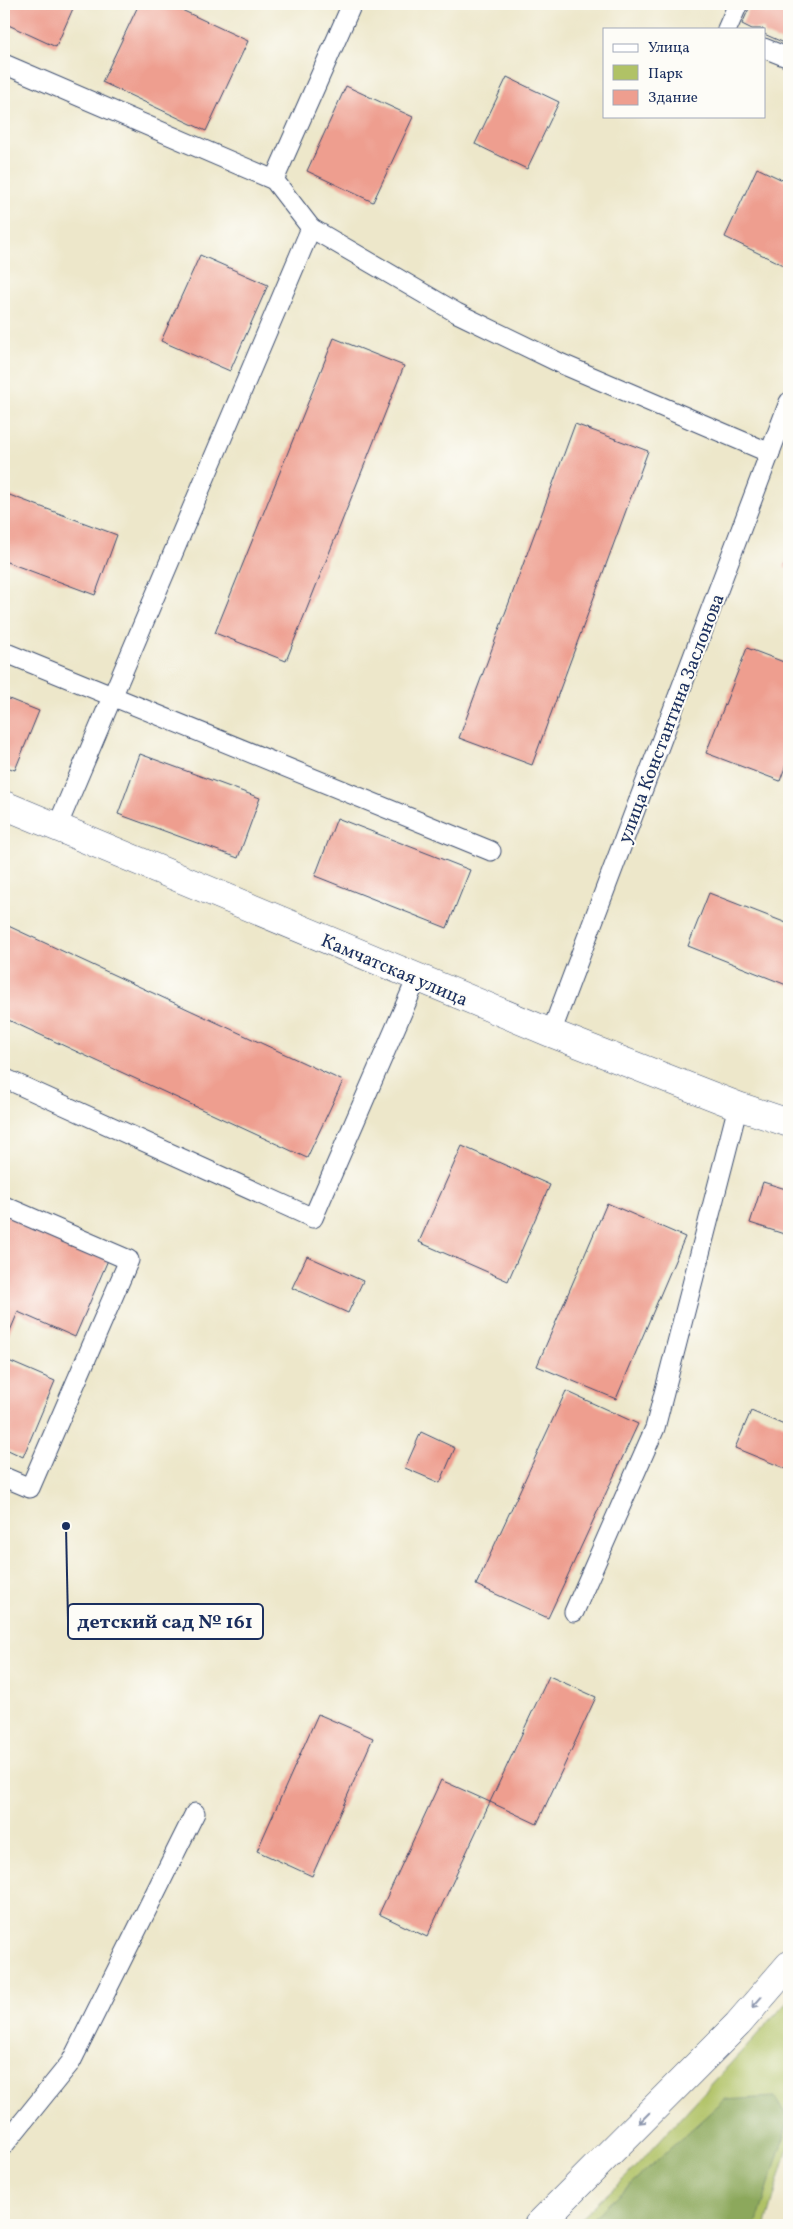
<svg xmlns="http://www.w3.org/2000/svg" width="793" height="2229" font-family="Vollkorn,serif">
	<style>
		.green { fill: #b0c266; stroke: #667862 }
		.forest { fill: #8ca85b; stroke: #546c5c }
		.building { fill: #ee9e8f }
		.lines { fill: none; stroke-linecap: round; stroke-linejoin: round }
		.service-casing { stroke: #3a4b6e; stroke-width: 21 }
		.minor-casing { stroke: #3a4b6e; stroke-width: 29 }
		.service { stroke: #fff; stroke-width: 19 }
		.minor { stroke: #fff; stroke-width: 28 }
		.oneway { stroke: #8d97ae }
		.labels { text-anchor: middle; stroke-width: 4; stroke-linejoin: round; paint-order: stroke }
		.street-label { font-size: 19px; fill: #1b2f5e; stroke: #fdfcf7 }
		.leader { fill: none; stroke: #1b2f5e; stroke-width: 2 }
		.callout-dot { fill: #1b2f5e; stroke: #fdfcf7; stroke-width: 2 }
		.callout { fill: #fdfcf7; stroke: #1b2f5e; stroke-width: 2 }
		.callout-label { font-size: 20px; text-anchor: middle; font-weight: bold; fill: #1b2f5e }
	</style>
	<rect width="100%" height="100%" fill="#fdfcf7"/>
	<filter id="ink" filterUnits="userSpaceOnUse"><feTurbulence type="fractalNoise" baseFrequency=".02" numOctaves="2"/><feDisplacementMap in="SourceGraphic" scale="10" xChannelSelector="R" yChannelSelector="G"/><feConvolveMatrix kernelMatrix="1 2 1 2 8 2 1 2 1" color-interpolation-filters="sRGB"/></filter>
	<filter id="wash" filterUnits="userSpaceOnUse"><feTurbulence type="fractalNoise" baseFrequency=".0096" numOctaves="4" result="noise"/><feDisplacementMap in="SourceGraphic" scale="20" xChannelSelector="R" yChannelSelector="G"/><feGaussianBlur stdDeviation="1.12" result="paint"/><feColorMatrix in="noise" values="0 0 0 0 0 0 0 0 0 0 0 0 0 0 0 0 0 1.4 0 .05"/><feComposite in="paint" operator="in"/></filter>
	<g filter="url(#wash)">
		<rect width="100%" height="100%" fill="#ede7ca"/>
		<path class="green" d="M789,2000v145l-23,80h-193l53,-48z"/>
		<path class="forest" d="M775,2097l14,23 -33,105h-171l139,-125z"/>
		<g id="blocks">
			<g class="building">
				<path d="M4,4h71l-19,43 -52,-24z"/>
				<path d="M139,4h30l79,37 -42,90 -104,-49z"/>
				<path d="M751,4h38v41l-25,-11v-5h-12l-10,-5z"/>
				<path d="M507,77l52,25 -32,67 -52,-25z"/>
				<path d="M346,86l67,31 -40,85 -66,-31z"/>
				<path d="M757,168l32,15v73l-4,10 -60,-29z"/>
				<path d="M200,255l68,30 -38,86 -69,-30z"/>
				<path d="M334,338l70,28 -118,295 -71,-28z"/>
				<path d="M575,424l73,27 -116,314 -73,-27z"/>
				<path d="M4,493l113,42 -22,60 -91,-34z"/>
				<path d="M789,554v15l-5,-2z"/>
				<path d="M747,648l42,16v92l-9,25 -74,-28z"/>
				<path d="M4,697l35,14 -24,59 -11,-4z"/>
				<path d="M140,754l120,44 -22,60 -120,-44z"/>
				<path d="M337,818l133,52 -23,58 -132,-52z"/>
				<path d="M709,893l80,31v62l-101,-40z"/>
				<path d="M4,924l339,157 -36,77 -303,-140z"/>
				<path d="M462,1146l88,39 -42,96 -89,-39z"/>
				<path d="M763,1182l26,8v38l-2,7 -37,-12z"/>
				<path d="M607,1203l78,34 -69,162 -79,-33z"/>
				<path d="M4,1214l104,46 -33,77 -57,-25 -14,33z"/>
				<path d="M307,1256l56,25 -15,32 -56,-25z"/>
				<path d="M4,1359l51,22 -32,76 -19,-9z"/>
				<path d="M566,1391l72,33 -90,194 -72,-33z"/>
				<path d="M751,1411l38,16v43l-54,-22z"/>
				<path d="M421,1432l34,16 -15,35 -35,-15z"/>
				<path d="M549,1676l47,21 -59,127 -47,-22z"/>
				<path d="M318,1714l55,24 -61,138 -55,-25z"/>
				<path d="M441,1780l49,22 -63,135 -48,-23z"/>
			</g>
		</g>
	</g>
	<g filter="url(#ink)">
		<use href="#blocks" fill-opacity="0" stroke="#3a4b6e" stroke-width="1"/>
		<g class="lines">
			<defs>
				<g id="service">
					<path d="M727,29l11,-25"/>
					<path d="M764,48l25,10"/>
					<path d="M4,64l270,116 37,48 -254,599"/>
					<path d="M274,180l78,-176"/>
					<path d="M311,228l146,85 105,51 208,89"/>
					<path d="M4,652l487,199"/>
					<path d="M551,1033l238,-631"/>
					<path d="M4,1078l309,140 104,-240"/>
					<path d="M4,1206l125,54 -99,228 -26,-11"/>
					<path d="M574,1612l81,-184 83,-322"/>
					<path d="M4,2145l67,-83 124,-249"/>
				</g>
				<g id="minor">
					<path d="M4,805l547,228 187,73 51,17"/>
					<path d="M538,2225l200,-201 51,-59"/>
				</g>
			</defs>
			<use href="#service" class="service-casing"/>
			<use href="#minor" class="minor-casing"/>
			<use href="#service" class="service"/>
			<use href="#minor" class="minor"/>
		</g>
		<defs><path id="oneway-shaft" d="M-6 0H5M1.5-3L5.5 0L1.5 3" fill="none" stroke-width="1.6" stroke-linecap="round" stroke-linejoin="round" transform="scale(1.25)"/></defs>
		<g class="oneway">
			<use href="#oneway-shaft" transform="translate(757 2002) rotate(131)"/>
			<use href="#oneway-shaft" transform="translate(644 2118) rotate(135)"/>
		</g>
	</g>
	<g class="labels">
		<g class="street-label">
			<text transform="translate(670 718) rotate(-69)" y="7">улица Константина Заслонова</text>
			<text transform="translate(395 969) rotate(23)" y="7">Камчатская улица</text>
		</g>
	</g>
	<path class="leader" d="M66 1526L68 1621"/>
	<circle class="callout-dot" cx="66" cy="1526" r="5"/>
	<rect class="callout" x="68" y="1604" width="195" height="35" rx="5"/>
	<g class="callout-label">
		<text x="165" y="1628">детский сад № 161</text>
	</g>
	<rect width="793" height="2229" fill="none" stroke="#fdfcf7" stroke-width="20"/>
	<rect x="603" y="28" width="162" height="90" fill="#fdfcf7" stroke="#a3aaba"/>
	<rect x="613" y="44" width="25" height="8" fill="#ffffff" stroke="#a3aaba"/>
	<text x="648" y="52" font-size="15" fill="#1b2f5e">Улица</text>
	<rect x="613" y="65" width="25" height="15" fill="#b0c266" stroke="#a3aaba"/>
	<text x="648" y="78" font-size="15" fill="#1b2f5e">Парк</text>
	<rect x="613" y="90" width="25" height="15" fill="#ee9e8f" stroke="#a3aaba"/>
	<text x="648" y="102" font-size="15" fill="#1b2f5e">Здание</text>
</svg>
